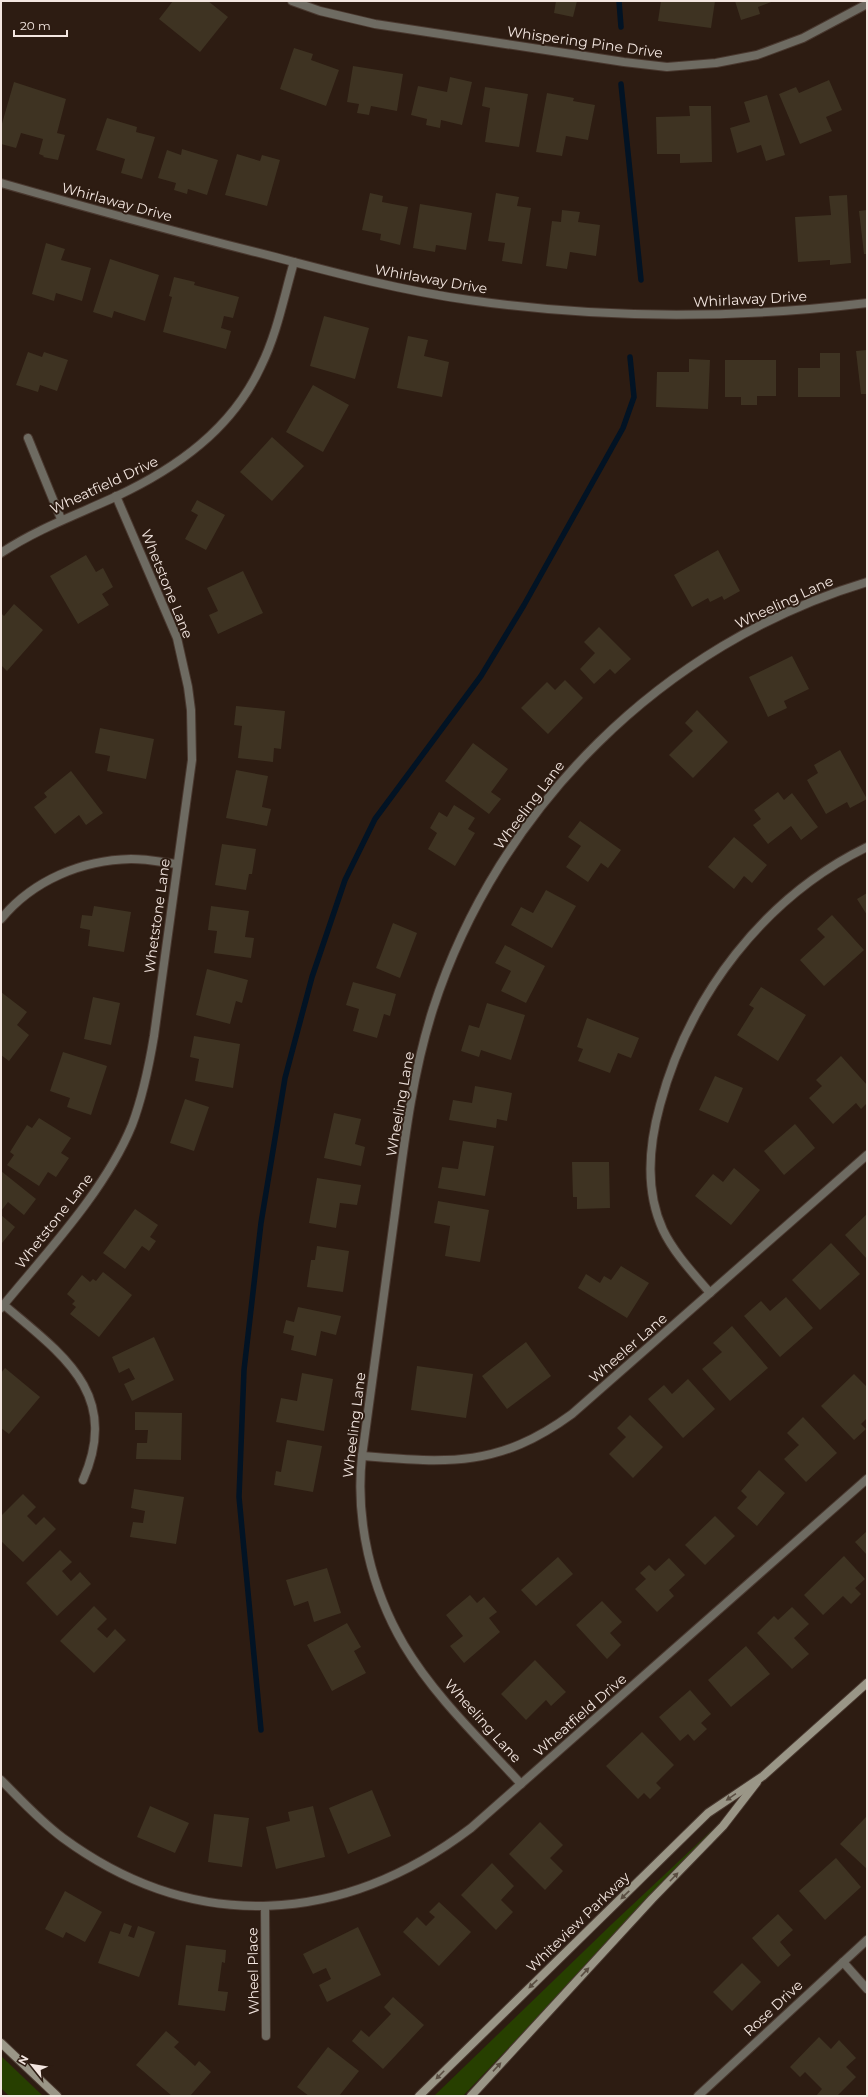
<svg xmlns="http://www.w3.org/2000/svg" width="868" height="2097" font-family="Montserrat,sans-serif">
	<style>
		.green { fill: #273f00 }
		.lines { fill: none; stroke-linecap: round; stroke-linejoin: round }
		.stream { stroke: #021324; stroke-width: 5.5 }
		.building { fill: #3e3322 }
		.street-casing { stroke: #49382f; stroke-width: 10 }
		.secondary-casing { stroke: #49382f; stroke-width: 10 }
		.street { stroke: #6e6b62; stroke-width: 8 }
		.secondary { stroke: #9a9687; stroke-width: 8 }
		.oneway { fill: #594d41 }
		.labels { text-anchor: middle; stroke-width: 4; stroke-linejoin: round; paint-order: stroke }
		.street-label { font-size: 14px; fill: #f3e6e0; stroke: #2d1c12 }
	</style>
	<rect width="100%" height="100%" fill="#2d1c12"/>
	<g class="green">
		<path d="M711,1831v3l-248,262h-29l178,-172z"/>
		<path d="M1,2056l42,40h-34l-8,-8z"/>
	</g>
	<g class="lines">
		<g class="stream">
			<path d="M619,1l2,26"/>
			<path d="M621,84l20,196"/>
			<path d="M261,1730l-22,-233 5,-127 17,-147 24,-145 27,-101 33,-97 30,-61 106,-143 43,-71 99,-177 11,-31 -4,-40"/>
		</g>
	</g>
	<g class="building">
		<path d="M173,1h35l20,16 -28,35 -41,-33z"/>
		<path d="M556,1h21l-4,16 -19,-4z"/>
		<path d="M661,1h54l-4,27 -53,-7z"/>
		<path d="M735,1h39l-16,6 2,7 -19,6z"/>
		<path d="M294,48l19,6 -2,6 28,10 -13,36 -46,-17z"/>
		<path d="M353,66l50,8 -6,37 -26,-5 -2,9 -12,-2 2,-9 -12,-2z"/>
		<path d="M450,77l22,5 -10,43 -21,-5 -1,8 -14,-3 1,-6 -16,-4 7,-29 29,6z"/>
		<path d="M829,80l13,30 -16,7 6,14 -32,13 -21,-50 17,-7 3,6z"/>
		<path d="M14,82l52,17 -9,34 8,2 -7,25 -15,-3 1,-1 -5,-2 4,-15 -22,-6 -5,15 -15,-4v-17z"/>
		<path d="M485,87l43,7 -9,53 -34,-5 5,-34 -8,-2z"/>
		<path d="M547,93l27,5 -1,3 22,4 -7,35 -22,-4 -4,20 -26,-4z"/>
		<path d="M767,95l18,60 -19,6 -5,-16 -24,8 -7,-25 20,-6 -6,-20z"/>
		<path d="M689,106h22l1,56 -32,1v-9h-23l-1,-37 34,-1z"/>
		<path d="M107,118l30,9 -1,5 19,5 -13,42 -21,-6 4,-14 -29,-9z"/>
		<path d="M182,149l36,11 -11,35 -19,-6 -1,5 -13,-4 2,-7 -18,-5 9,-28 14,5z"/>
		<path d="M237,154l23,7 2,-6 18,5 -13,46 -42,-11z"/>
		<path d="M370,193l13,3 -1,6 26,5 -8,38 -20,-5 1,-6 -19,-4z"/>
		<path d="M496,193l23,4 -2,9 14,2 -9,56 -20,-3 3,-18 -17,-2z"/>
		<path d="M847,195l4,68 -21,2v-5l-32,2 -3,-45 36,-2 -2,-19z"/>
		<path d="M420,204l52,9 -6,37 -30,-5 -1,7 -22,-4z"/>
		<path d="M562,210l18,2 -2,10 22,3 -4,31 -26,-4 -3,17 -21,-3 6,-45 9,1z"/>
		<path d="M867,210v44h-3l-5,-43z"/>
		<path d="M46,243l19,6 -4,11 30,8 -9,33 -26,-8 -2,8 -22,-7z"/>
		<path d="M110,259l49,16 -14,46 -31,-10 -2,7 -19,-6z"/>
		<path d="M174,277l21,5 -1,3 45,12 -6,21 -9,-2 -3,12 10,3 -5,18 -63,-17 9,-35 -3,-1z"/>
		<path d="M324,316l45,12 -14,51 -45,-13z"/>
		<path d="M408,336l20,4 -4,16 25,6 -7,35 -45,-9z"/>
		<path d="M867,350v44h-6l-5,-43z"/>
		<path d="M28,352l14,5 2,-5 24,8 -11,31 -17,-6 -2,7 -22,-7z"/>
		<path d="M820,353h20v44h-42v-29h22z"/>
		<path d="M689,359l21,1 -2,49 -52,-2 1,-35h32z"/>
		<path d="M725,360h51v36h-19v9h-16v-8h-16z"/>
		<path d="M313,385l36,20 -26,47 -37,-20z"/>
		<path d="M272,437l32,29 -32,35 -32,-29z"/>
		<path d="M197,500l28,15 -19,35 -21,-11 13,-24 -7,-4z"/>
		<path d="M718,550l22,41 -16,9 -2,-4 -12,6 -2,-4 -16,9 -18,-32z"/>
		<path d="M86,555l10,17 7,-4 10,19 -11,7 7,11 -31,19 -28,-48z"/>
		<path d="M243,571l20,42 -45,21 -9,-19 9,-4 -11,-23z"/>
		<path d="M14,604l29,26 -36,41 -6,-6v-52l3,3z"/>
		<path d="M599,627l32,32 -16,15 -5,-5 -16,15 -14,-15 15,-16 -11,-11z"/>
		<path d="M792,656l17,33 -25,12 3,7 -19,9 -19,-40z"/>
		<path d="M565,680l18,18 -35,36 -27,-26 26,-26 8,8z"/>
		<path d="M236,706l49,5 -4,38 -7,-1 -1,14 -35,-4 4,-32 -8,-1z"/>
		<path d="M697,710l31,32 -35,36 -24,-23 24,-24 -8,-8z"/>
		<path d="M100,728l54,11 -8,40 -39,-8 3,-15 -15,-3z"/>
		<path d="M473,743l35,26 -17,23 10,7 -12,15 -44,-33z"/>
		<path d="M840,750l27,49 -17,9 -3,-6 -21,12 -19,-34 11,-7 -4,-8z"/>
		<path d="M236,770l32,6 -6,31 9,2 -4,17 -41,-8z"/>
		<path d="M71,771l32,42 -17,12 -7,-10 -24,19 -21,-27 13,-10 -3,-4z"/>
		<path d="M778,792l6,8 8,-7 26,34 -17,13 -10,-14 -23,18 -15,-19 8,-6 -7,-9z"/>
		<path d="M454,805l21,13 -7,11 7,4 -20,33 -27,-17 9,-16 -7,-5 9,-16 8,5z"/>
		<path d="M580,821l41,29 -13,18 -7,-5 -13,19 -22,-15 15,-21 -13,-9z"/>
		<path d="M734,837l33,28 -15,18 -8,-7 -10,13 -26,-22z"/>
		<path d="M222,844l34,5 -4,25h-3l-3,16 -31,-5z"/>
		<path d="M546,890l30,16 -24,42 -41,-23 10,-18 12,6z"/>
		<path d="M867,893v22l-10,-16z"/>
		<path d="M94,906l37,6 -7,40 -36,-6 2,-16 -10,-2 2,-13 10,1z"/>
		<path d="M211,906l38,5 -4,26 9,1 -3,20 -37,-5 3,-22 -9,-1z"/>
		<path d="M832,915l32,35 -40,36 -24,-26 25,-23 -8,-8z"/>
		<path d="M393,923l24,10 -17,45 -24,-10z"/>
		<path d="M505,945l40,21 -19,37 -25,-12 10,-20 -16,-8z"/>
		<path d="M207,969l41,11 -6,23 -6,-2 -6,23 -34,-9z"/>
		<path d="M353,982l43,12 -6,22 -6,-2 -7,24 -24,-7 6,-22 -13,-4z"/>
		<path d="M761,987l45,28 -28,46 -41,-26 17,-27 -5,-3z"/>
		<path d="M1,992l26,20 -10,13 12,10 -20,26 -8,-6z"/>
		<path d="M93,997l27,6 -9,42 -27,-6z"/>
		<path d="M487,1003l38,12 -14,45 -30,-10 -2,7 -18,-6 8,-26 10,3z"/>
		<path d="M587,1018l52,20 -8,20 -13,-5 -8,20 -32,-12 5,-12 -6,-2z"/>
		<path d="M194,1036l46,8 -7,44 -38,-7 4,-22 -9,-2z"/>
		<path d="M63,1052l44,14 -16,49 -24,-8 3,-9 -20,-7z"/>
		<path d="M841,1056l26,29v18l-6,6 -5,-6 -23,21 -24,-26 13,-12 -6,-6z"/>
		<path d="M715,1076l28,12 -15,35 -29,-13z"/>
		<path d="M475,1086l37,7 -5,28 -10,-2 -1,9 -47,-8 4,-20 19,3z"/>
		<path d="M185,1099l24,8 -15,44 -24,-8z"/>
		<path d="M334,1113l27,6 -6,25 10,3 -4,19 -37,-8z"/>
		<path d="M39,1118l32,20 -10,15 8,5 -13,19 -8,-5 -9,14 -32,-21 7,-10 -4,-3 17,-27 5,3z"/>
		<path d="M795,1124l20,24 -31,27 -20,-24z"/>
		<path d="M463,1141l31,5 -9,50 -47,-8 4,-21 16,2z"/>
		<path d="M572,1162h37l1,46 -33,1v-12h-4z"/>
		<path d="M734,1168l26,22 -29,35 -36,-29 18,-22 10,8z"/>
		<path d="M1,1171l35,28 -12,16 -16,-13 -7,9z"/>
		<path d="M317,1178l44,7 -4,20 -17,-2 -4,25 -27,-5z"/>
		<path d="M438,1201l51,9 -9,52 -35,-6 5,-30 -16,-3z"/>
		<path d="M135,1209l23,16 -8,12 6,4 -7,10 -7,-5 -17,23 -22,-16z"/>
		<path d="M867,1214v45l-22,-24z"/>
		<path d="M1,1215l14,12 -13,16 -1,-1z"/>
		<path d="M831,1243l29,31 -40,36 -28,-30z"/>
		<path d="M317,1246l32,5 -6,41 -36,-5 4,-27h4z"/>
		<path d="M621,1266l28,17 -22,35 -49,-30 8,-14 14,9 4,-7 7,4z"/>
		<path d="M103,1272l29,23 -33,42 -29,-23 6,-7 -4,-3 3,-3 -8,-7 15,-19 8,7 3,-3 3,2z"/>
		<path d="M786,1297l27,31 -33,29 -36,-41 17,-15 9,10z"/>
		<path d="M298,1307l43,9 -5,19 -15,-4 -5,25 -25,-6 3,-14 -11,-3 3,-13 8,2z"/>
		<path d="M732,1326l36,42 -38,33 -28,-32 20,-17 -9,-9z"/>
		<path d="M154,1337l20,43 -42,21 -8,-17 11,-5 -6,-11 -10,5 -7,-16z"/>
		<path d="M526,1342l25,34 -44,33 -25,-33z"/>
		<path d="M417,1366l56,8 -7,44 -55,-8z"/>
		<path d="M5,1368l35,29 -31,37 -8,-6v-55z"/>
		<path d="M302,1373l31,6 -9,52 -48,-9 5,-24 16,3z"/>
		<path d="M854,1374l13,13v31l-6,6 5,5 -12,11 -33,-34z"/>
		<path d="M688,1379l27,30 -32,29 -35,-39 16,-14 8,9z"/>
		<path d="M135,1412l47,1 -1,47 -45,-1 1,-16h10l1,-13h-13z"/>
		<path d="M630,1415l33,32 -30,31 -24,-24 17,-17 -9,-9z"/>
		<path d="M803,1417l34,36 -31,29 -22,-23 15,-14 -12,-12z"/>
		<path d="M287,1440l35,6 -9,46 -39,-7 2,-14 5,1z"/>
		<path d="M759,1470l26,23 -28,33 -20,-18 10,-11 -6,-6z"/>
		<path d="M134,1489l50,8 -8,47 -46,-7 3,-15 10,1 2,-12 -14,-3z"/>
		<path d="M23,1494l13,13 -9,9 9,9 8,-8 12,12 -33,33 -22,-21v-25z"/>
		<path d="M715,1516l20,20 -30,29 -20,-20z"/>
		<path d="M867,1531v24l-12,-13z"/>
		<path d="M60,1550l12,12 -10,9 9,10 9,-9 11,12 -34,32 -31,-33z"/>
		<path d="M844,1556l21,23 -10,9 6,6 -10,10 -8,-8 -20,19 -19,-20z"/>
		<path d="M558,1557l15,17 -37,32 -15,-16z"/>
		<path d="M669,1558l16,17 -16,15 5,6 -17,16 -22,-23 11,-10 -6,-6 9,-8 6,6z"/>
		<path d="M327,1568l14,45 -27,9 -6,-21 -14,5 -8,-26z"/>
		<path d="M470,1595l7,8 7,-6 13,15 -8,6 11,14 -36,31 -14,-17 13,-10 -17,-21z"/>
		<path d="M602,1601l20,21 -12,11 11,12 -14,14 -31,-34z"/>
		<path d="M94,1606l13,13 -10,10 10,9 8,-9 11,11 -32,33 -34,-32z"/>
		<path d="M792,1607l17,17 -15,14 15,16 -17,15 -35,-36 17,-17 4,4z"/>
		<path d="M347,1623l14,24 -7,4 12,22 -34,18 -25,-46z"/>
		<path d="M746,1646l24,28 -39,33 -23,-27z"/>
		<path d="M535,1660l31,32 -15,14 -5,-6 -20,20 -25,-26z"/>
		<path d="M690,1690l21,24 -10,9 6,6 -13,12 -6,-7 -8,7 -21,-24z"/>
		<path d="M642,1732l32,33 -18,18 5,5 -11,11 -6,-6 -6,6 -32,-33z"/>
		<path d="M372,1790l19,46 -43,18 -19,-46z"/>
		<path d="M150,1806l39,17 -14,30 -38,-16z"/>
		<path d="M313,1806l12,51 -49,12 -10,-42 24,-6 -2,-9z"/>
		<path d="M214,1814l35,4 -7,49 -34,-5z"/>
		<path d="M867,1816v53l-27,-25z"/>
		<path d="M540,1822l23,23 -13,13 13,13 -18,19 -36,-36z"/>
		<path d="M836,1858l25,29 -36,33 -26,-29z"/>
		<path d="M492,1863l22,23 -13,14 12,12 -17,18 -35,-35z"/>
		<path d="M65,1891l37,21 -17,30 -19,-10 -3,6 -18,-9z"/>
		<path d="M439,1902l32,30 -32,34 -36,-34 14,-15 9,9 9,-9 -6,-5z"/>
		<path d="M778,1914l15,16 -13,12 11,13 -13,12 -26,-29z"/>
		<path d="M124,1923l8,3 -4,10 6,2 4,-12 17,6 -16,45 -41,-14 12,-32 10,3z"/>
		<path d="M358,1927l23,48 -54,27 -8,-17 12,-6 -5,-11 -13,6 -10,-20z"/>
		<path d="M186,1945l40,5 -1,13 -3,-1 -4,29 10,1 -3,19 -47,-6z"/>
		<path d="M742,1963l19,19 -29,29 -19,-19z"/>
		<path d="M393,1997l31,28 -41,44 -31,-28 9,-11 8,7 22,-23 -7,-7z"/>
		<path d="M166,2031l13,11 -5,5 21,19 4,-5 12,11 -21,24h-18l-36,-31z"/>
		<path d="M819,2037l12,12 8,-9 17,18 -10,9 10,10 -19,19h-21l6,-7 -17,-17 -5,5 -10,-10z"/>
		<path d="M328,2047l31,24 -20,25h-30l-12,-9z"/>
	</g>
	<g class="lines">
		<defs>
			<g id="street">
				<path d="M292,1l28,10 55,13 249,38 43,5 49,-4 41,-8 46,-17 64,-34"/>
				<path d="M1,183c91,26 182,51 274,74 64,17 129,34 194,43 132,19 266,19 398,3"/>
				<path d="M28,438l33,81"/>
				<path d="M1,553c36,-24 75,-38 114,-56 62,-29 117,-68 146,-131 16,-32 23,-70 33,-104"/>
				<path d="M1,919c32,-39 81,-59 130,-60 16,0 31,3 46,5"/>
				<path d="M710,1293c-17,-20 -36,-40 -47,-63 -18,-39 -14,-85 -3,-125 29,-109 104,-208 207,-258"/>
				<path d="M4,1305c59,50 117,89 79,175"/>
				<path d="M1,1308c45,-55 104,-117 131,-183 11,-29 17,-59 22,-89l38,-276 -1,-50 -3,-23 -11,-49 -61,-142"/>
				<path d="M362,1456c86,7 136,12 210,-42l295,-259"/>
				<path d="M1,1780c20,20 39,41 62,58 132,97 280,87 408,-10l396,-349"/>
				<path d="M521,1784c-40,-44 -86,-87 -117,-139 -33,-56 -49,-125 -42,-189 11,-81 22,-162 33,-243 9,-69 17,-138 38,-204 65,-202 231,-366 434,-427"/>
				<path d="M265,1906l1,130"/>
				<path d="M843,1962l24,27"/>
				<path d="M698,2096l169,-156"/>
			</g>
			<g id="secondary">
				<path d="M1,2043l56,53"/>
				<path d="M419,2096l289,-283 55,-37 104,-93"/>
				<path d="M471,2096l181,-197 71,-73 34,-44"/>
			</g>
		</defs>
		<use href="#street" class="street-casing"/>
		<use href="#secondary" class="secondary-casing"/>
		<use href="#street" class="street"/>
		<use href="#secondary" class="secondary"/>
	</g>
	<defs><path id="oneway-solid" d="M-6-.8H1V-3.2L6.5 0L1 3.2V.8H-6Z"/></defs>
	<g class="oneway">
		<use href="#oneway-solid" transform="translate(731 1797) rotate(146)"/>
		<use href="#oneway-solid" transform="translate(674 1877) rotate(-46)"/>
		<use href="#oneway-solid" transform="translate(625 1895) rotate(136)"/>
		<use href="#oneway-solid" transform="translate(585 1972) rotate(-47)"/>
		<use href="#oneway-solid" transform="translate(533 1984) rotate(136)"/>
		<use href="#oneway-solid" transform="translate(497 2067) rotate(-47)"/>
		<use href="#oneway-solid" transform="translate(440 2075) rotate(135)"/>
	</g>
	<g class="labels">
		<g class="street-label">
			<text transform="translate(585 42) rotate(8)" y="5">Whispering Pine Drive</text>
			<text transform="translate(117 202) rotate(15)" y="5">Whirlaway Drive</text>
			<text transform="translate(431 279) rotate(10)" y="5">Whirlaway Drive</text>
			<text transform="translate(750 299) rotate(-3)" y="5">Whirlaway Drive</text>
			<text transform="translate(104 485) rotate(-25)" y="5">Wheatfield Drive</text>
			<text transform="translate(167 584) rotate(68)" y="5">Whetstone Lane</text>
			<text transform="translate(784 602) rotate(-25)" y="5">Wheeling Lane</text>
			<text transform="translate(529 805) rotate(-53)" y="5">Wheeling Lane</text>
			<text transform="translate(157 916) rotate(-82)" y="5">Whetstone Lane</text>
			<text transform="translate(400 1104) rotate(-80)" y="5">Wheeling Lane</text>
			<text transform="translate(54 1221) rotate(-52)" y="5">Whetstone Lane</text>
			<text transform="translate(628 1348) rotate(-41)" y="5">Wheeler Lane</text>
			<text transform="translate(354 1425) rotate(-83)" y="5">Wheeling Lane</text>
			<text transform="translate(580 1715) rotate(-41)" y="5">Wheatfield Drive</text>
			<text transform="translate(483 1721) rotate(48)" y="5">Wheeling Lane</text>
			<text transform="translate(578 1922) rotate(-44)" y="5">Whiteview Parkway</text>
			<text transform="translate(253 1971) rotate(-91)" y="5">Wheel Place</text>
			<text transform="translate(773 2008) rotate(-43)" y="5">Rose Drive</text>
		</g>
	</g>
	<rect width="868" height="2097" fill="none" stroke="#f3e6e0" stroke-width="4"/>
	<g transform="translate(32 2065) rotate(300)" stroke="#2d1c12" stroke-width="3" paint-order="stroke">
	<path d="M0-3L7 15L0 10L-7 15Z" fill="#f3e6e0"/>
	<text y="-6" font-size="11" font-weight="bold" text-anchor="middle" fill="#f3e6e0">N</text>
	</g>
	<path d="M14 30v6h53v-6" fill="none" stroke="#f3e6e0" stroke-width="2"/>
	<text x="20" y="30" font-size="12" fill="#f3e6e0" stroke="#2d1c12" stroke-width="3" paint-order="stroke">20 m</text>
</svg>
